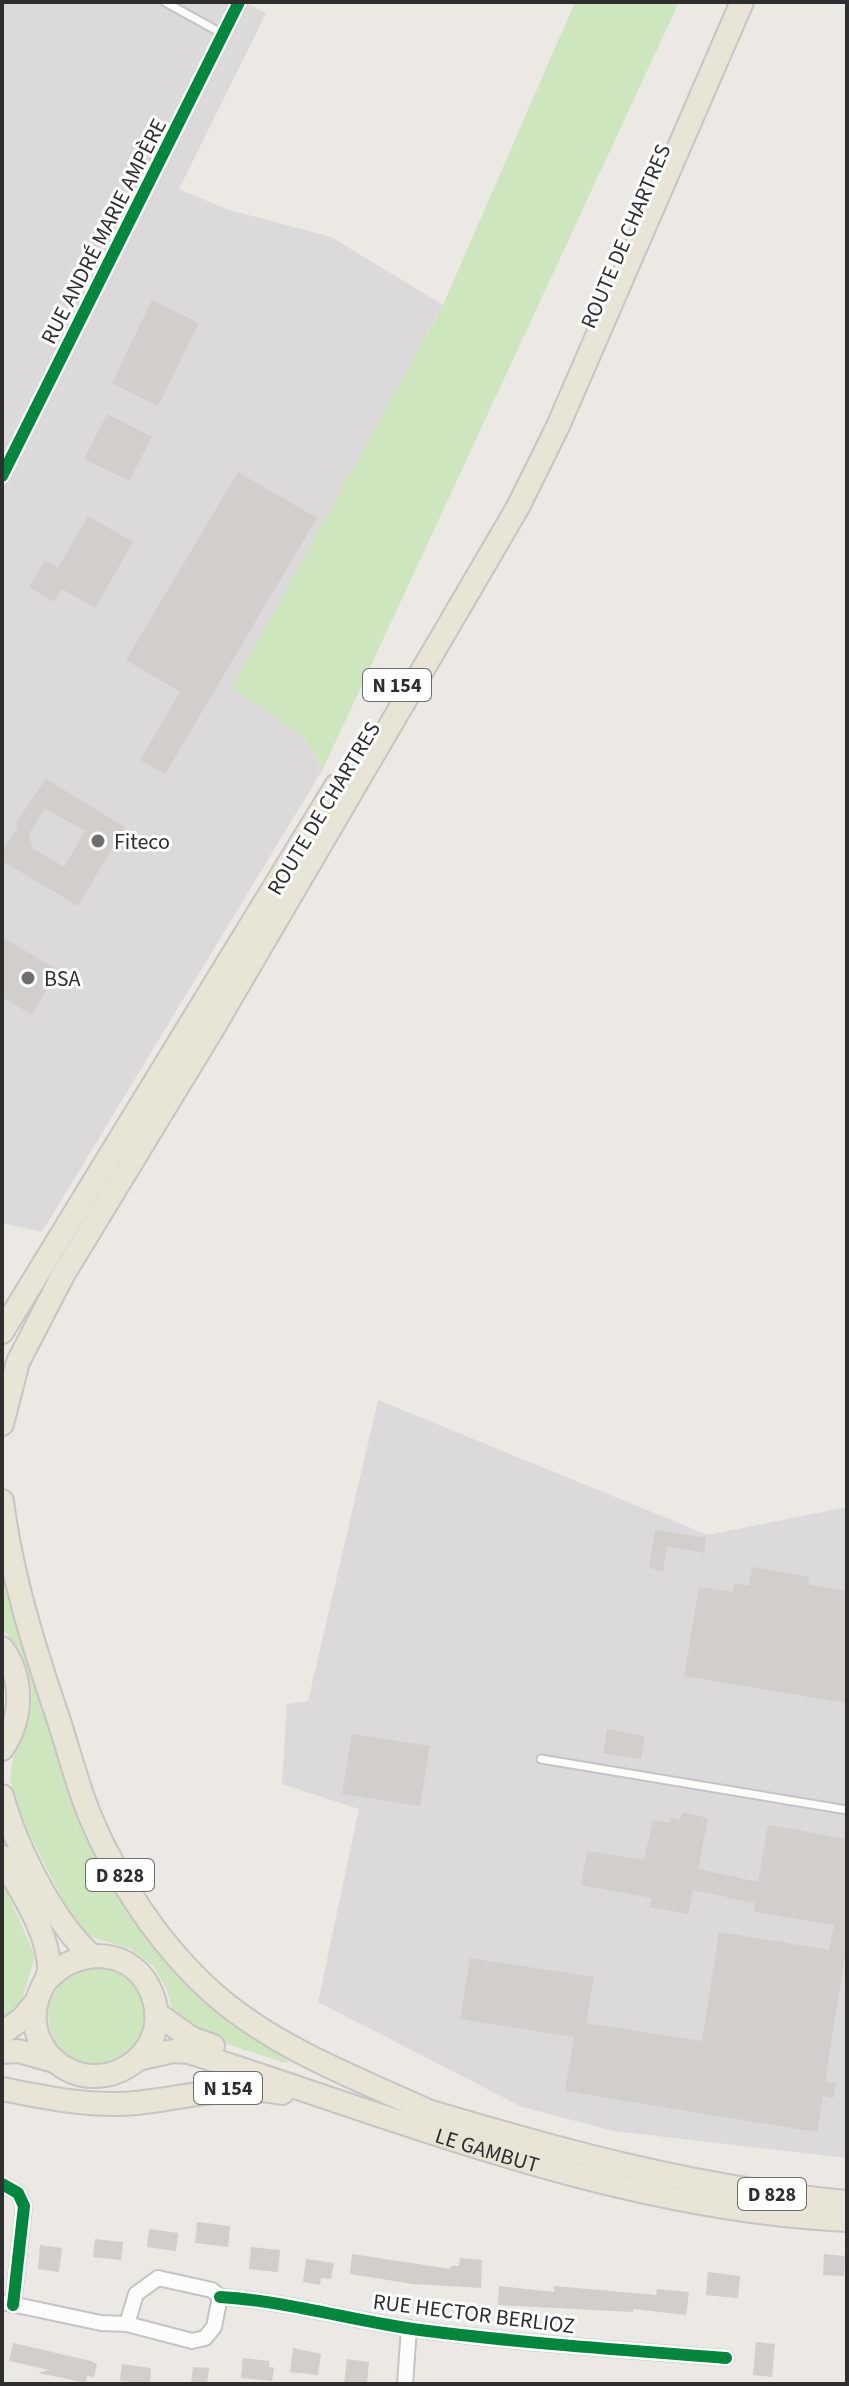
<svg xmlns="http://www.w3.org/2000/svg" width="849" height="2386" font-family="'Source Sans 3',sans-serif">
	<style>
		.industrial { fill: #dcd9db }
		.green { fill: #cee6be }
		.building { fill: #d1cecb; fill-rule: evenodd }
		.lines { fill: none; stroke-linecap: round; stroke-linejoin: round }
		.service-casing { stroke: #c5c4c5; stroke-width: 11 }
		.minor-casing { stroke: #c5c4c5; stroke-width: 18 }
		.primary-casing { stroke: #c6c5c4; stroke-width: 26 }
		.service { stroke: #fcfcfb; stroke-width: 7 }
		.minor { stroke: #fcfcfb; stroke-width: 14 }
		.primary { stroke: #e8e4d6; stroke-width: 22 }
		.cycleway-casing { stroke: #fff; stroke-width: 17 }
		.cycleway { stroke: #00873e; stroke-width: 12 }
		.poi-dot { fill: #706f6e; stroke: #fff; stroke-width: 3 }
		.labels { text-anchor: middle; stroke-width: 6; stroke-linejoin: round; paint-order: stroke }
		.shield { fill: #fff; stroke: #6d6d6d; stroke-width: 2 }
		.shield-label { font-size: 20px; font-weight: bold; fill: #2e2e2e }
		.street-label { font-size: 22px; fill: #2e2e2e; stroke: #fff }
		.poi-label { font-size: 22px; fill: #2e2e2e; stroke: #fff; text-anchor: start }
	</style>
	<rect width="100%" height="100%" fill="#ece8e4"/>
	<g class="industrial">
		<path d="M2,2h242l22,11 -87,176 47,20 105,28 112,68 -210,383 71,50 19,31 -281,463 -40,-9z"/>
		<path d="M378,1400l330,135 139,-28v651l-233,-27 -92,-24 -204,-105 41,-193 -77,-25 5,-80 21,-3z"/>
	</g>
	<g class="green">
		<path d="M575,2h104l-356,767 -19,-31 -72,-50 211,-383z"/>
		<path d="M2,1535l120,364 165,156 2,6 -4,2 -86,-28 -26,-22 -7,-25 -12,-21 -23,-18 -43,-13 -19,-24 -48,-94 -11,-38 3,-22 15,-34 4,-31 -12,-43 -18,-22z"/>
		<path d="M2,1880l33,76 -15,51 -18,18z"/>
		<circle cx="96" cy="2016" r="48"/>
	</g>
	<g class="building">
		<path d="M152,300l47,23 -41,83 -46,-23z"/>
		<path d="M107,414l45,23 -23,44 -45,-22z"/>
		<path d="M238,472l79,46 -152,256 -25,-14 40,-68 -54,-32z"/>
		<path d="M88,516l45,26 -38,66 -33,-19 -8,13 -25,-15 16,-27 13,8z"/>
		<path d="M46,779l79,48 -47,79 -76,-45v-9l16,-26 -3,-2zM45,808l40,23 -21,36 -31,-18 -4,-15z"/>
		<path d="M2,937l56,33 -26,45 -30,-18z"/>
		<path d="M655,1530l51,8 -2,15 -37,-7 -4,25 -14,-3z"/>
		<path d="M752,1567l57,10 -1,7 39,7v112l-163,-27 15,-89 34,5 1,-9 15,3z"/>
		<path d="M607,1729l38,7 -4,23 -38,-6z"/>
		<path d="M352,1734l78,12 -10,60 -78,-12z"/>
		<path d="M682,1812l26,6 -10,51 60,13 10,-57 79,14v104l-22,139 11,1 -3,15 -10,-2 -6,36 -252,-41 9,-54 -114,-18 10,-61 124,19 -8,46 116,18 17,-109 110,18 5,-25 -80,-13 1,-9 -62,-13 -5,24 -38,-7 2,-9 -71,-13 6,-34 57,9 9,-40 17,3 1,-5 9,2z"/>
		<path d="M197,2222l33,4 -2,21 -33,-4z"/>
		<path d="M149,2229l29,4 -2,18 -29,-4z"/>
		<path d="M95,2239l28,3 -2,18 -28,-3z"/>
		<path d="M40,2245l22,3 -3,24 -21,-3z"/>
		<path d="M251,2247l29,3 -2,22 -29,-3z"/>
		<path d="M352,2254l98,15 1,-3h8l1,-8 22,2 -1,28 -68,-4 -63,-10z"/>
		<path d="M824,2254l21,2 -1,20 -21,-1z"/>
		<path d="M306,2259l28,4 -3,16 -10,-1 -1,7 -17,-3z"/>
		<path d="M708,2272l32,4 -2,22 -32,-3z"/>
		<path d="M499,2286l55,6v-6l102,9 1,-6 32,3 -3,23 -53,-6v3l-135,-7z"/>
		<path d="M756,2342l19,2 -3,33 -19,-2z"/>
		<path d="M13,2343l78,18 6,3 -3,13 -7,-1 -1,7 -48,-10 11,-3 -40,-9z"/>
		<path d="M293,2348l28,6 -3,21 -28,-3z"/>
		<path d="M243,2358l26,3v6l5,1 -2,13 -31,-3z"/>
		<path d="M347,2359l22,3 -2,22h-23z"/>
		<path d="M122,2364l29,4 -1,16 -30,-3z"/>
		<path d="M193,2367l16,1 -2,16h-16z"/>
	</g>
	<g class="lines">
		<defs>
			<g id="service">
				<path d="M165,2l58,32"/>
				<path d="M541,1759l306,51"/>
			</g>
			<g id="minor">
				<path d="M2,476l237,-474"/>
				<path d="M2,2184l16,9 6,13 -11,99"/>
				<path d="M220,2297c68,4 133,24 200,33 101,13 203,20 306,28"/>
				<path d="M2,2302l99,21 26,1 65,17 13,-3 9,-11 6,-30 -8,-7 -54,-12 -22,16 -9,30"/>
				<path d="M405,2384l4,-56"/>
			</g>
			<g id="primary">
				<path d="M2,1332l334,-546"/>
				<path d="M2,1424l16,-62 45,-87 149,-245 306,-523 40,-81 184,-424"/>
				<path d="M2,1501c9,72 31,143 54,211 12,35 20,70 34,104 27,65 71,131 124,178 60,53 140,83 212,116"/>
				<path d="M2,1648c22,30 21,71 0,101"/>
				<path d="M2,1796c13,48 51,126 89,159"/>
				<path d="M2,1857c17,33 47,74 47,112 -1,9 -5,14 -9,23 -10,23 -6,49 13,67 46,44 123,-4 99,-65 -17,-46 -73,-49 -104,-15"/>
				<path d="M156,2013l35,25 22,8"/>
				<path d="M2,2033l20,-14 15,-18"/>
				<path d="M2,2052l16,-1 36,10"/>
				<path id="s1" d="M138,2059l35,-8 16,1c216,69 429,157 658,168"/>
				<path d="M2,2089c45,9 88,18 134,14 50,-5 94,-20 146,-10"/>
				<path d="M411,2106c147,44 282,82 436,96"/>
			</g>
		</defs>
		<use href="#service" class="service-casing"/>
		<use href="#minor" class="minor-casing"/>
		<use href="#primary" class="primary-casing"/>
		<use href="#service" class="service"/>
		<use href="#minor" class="minor"/>
		<use href="#primary" class="primary"/>
		<defs>
			<g id="cycleway">
				<path d="M2,476l237,-474"/>
				<path d="M2,2184l16,9 6,13 -11,99"/>
				<path d="M220,2297c68,4 133,24 200,33 101,13 203,20 306,28"/>
			</g>
		</defs>
		<use href="#cycleway" class="cycleway-casing"/>
		<use href="#cycleway" class="cycleway"/>
	</g>
	<g class="poi-dot">
		<circle cx="98" cy="841" r="8"/>
		<circle cx="28" cy="978" r="8"/>
	</g>
	<g class="labels">
		<g class="shield">
			<rect x="363" y="669" width="68" height="32" rx="6"/>
			<rect x="86" y="1859" width="68" height="32" rx="6"/>
			<rect x="194" y="2072" width="68" height="32" rx="6"/>
			<rect x="738" y="2178" width="68" height="32" rx="6"/>
		</g>
		<g class="shield-label">
			<text x="397" y="692">N 154</text>
			<text x="120" y="1882">D 828</text>
			<text x="228" y="2095">N 154</text>
			<text x="772" y="2201">D 828</text>
		</g>
		<g class="street-label">
			<text transform="translate(103 231) rotate(-63)" y="8">RUE ANDRÉ MARIE AMPÈRE</text>
			<text transform="translate(625 236) rotate(-67)" y="8">ROUTE DE CHARTRES</text>
			<text transform="translate(323 808) rotate(-59)" y="8">ROUTE DE CHARTRES</text>
			<text dy="8" stroke="none"><textPath href="#s1" startOffset="366">LE GAMBUT</textPath></text>
			<text transform="translate(474 2313) rotate(7)" y="8">RUE HECTOR BERLIOZ</text>
		</g>
		<g class="poi-label">
			<text x="114" y="849">Fiteco</text>
			<text x="44" y="986">BSA</text>
		</g>
	</g>
	<rect width="849" height="2386" fill="none" stroke="#2e2e2e" stroke-width="8"/>
</svg>
